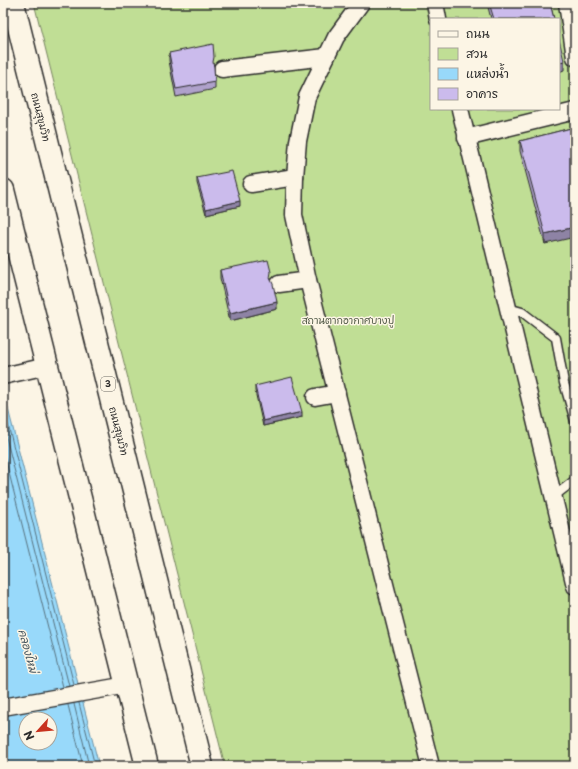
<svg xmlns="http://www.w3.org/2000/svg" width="578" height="769" font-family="'Playpen Sans','Playpen Sans Thai',sans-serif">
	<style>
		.green { fill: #c0de95; stroke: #768460; fill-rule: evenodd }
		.water { fill: #98d9fa; stroke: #6c93a7; fill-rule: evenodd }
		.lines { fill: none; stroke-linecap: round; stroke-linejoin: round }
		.shore { stroke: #57717e; stroke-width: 1 }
		.service-casing { stroke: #2b2b2b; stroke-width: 11 }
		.minor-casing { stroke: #2b2b2b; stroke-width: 19 }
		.trunk-casing { stroke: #2b2b2b; stroke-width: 25 }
		.service { stroke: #fcf5e5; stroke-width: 8 }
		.minor { stroke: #fcf5e5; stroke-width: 16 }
		.trunk { stroke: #fcf5e5; stroke-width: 22 }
		.wall { fill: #afa1cb; stroke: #2b2b2b }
		.shaded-wall { fill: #8e83a5; stroke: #2b2b2b }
		.building { fill: #cbbbec; stroke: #2b2b2b }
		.labels { text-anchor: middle; stroke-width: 3; stroke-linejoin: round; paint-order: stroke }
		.shield { fill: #fcf5e5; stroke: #6a6863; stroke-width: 1 }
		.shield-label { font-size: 9px; font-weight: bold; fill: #2b2b2b }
		.street-label { font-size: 10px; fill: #2b2b2b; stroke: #fcf5e5 }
		.park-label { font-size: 10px; fill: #505846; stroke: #fcf5e5 }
		.water-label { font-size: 11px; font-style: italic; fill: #46565f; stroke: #fcf5e5 }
	</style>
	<rect width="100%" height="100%" fill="#fcf5e5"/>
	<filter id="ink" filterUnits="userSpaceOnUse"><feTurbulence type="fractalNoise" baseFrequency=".025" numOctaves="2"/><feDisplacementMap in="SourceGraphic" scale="8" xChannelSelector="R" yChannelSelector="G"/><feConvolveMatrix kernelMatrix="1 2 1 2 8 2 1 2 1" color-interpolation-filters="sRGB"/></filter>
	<g filter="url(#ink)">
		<path class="green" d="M34,3h541v763h-350zM431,19h128v90h-128z"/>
		<path class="water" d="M3,389l96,377h-96zM26,719h24v24h-24z"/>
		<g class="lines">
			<g class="shore">
				<path d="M3,405l71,280"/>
				<path d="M3,425l66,261"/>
				<path d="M3,449l60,238"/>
				<path d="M79,703l16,63"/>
				<path d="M74,704l15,62"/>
				<path d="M68,705l15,61"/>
			</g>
			<defs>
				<g id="service">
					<path d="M508,308l14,4 34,26 8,45 11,38"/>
					<path d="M553,497l22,-17"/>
				</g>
				<g id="minor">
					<path d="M361,3l-25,34 -29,60 -9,44 -3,36 -1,38 14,65 123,486"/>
					<path d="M435,3l3,16"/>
					<path d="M567,3l8,54"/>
					<path d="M222,69l104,-12"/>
					<path d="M460,109l115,477"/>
					<path d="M466,138l109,-27"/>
					<path d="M251,184l44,-7"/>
					<path d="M279,284l29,-4"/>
					<path d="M3,376l44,-10"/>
					<path d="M315,397l22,-4"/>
					<path d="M3,707l124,-22"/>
				</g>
				<g id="trunk">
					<path d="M13,3l189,763"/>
					<path d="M3,190l144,576"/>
				</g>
			</defs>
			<use href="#service" class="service-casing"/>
			<use href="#minor" class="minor-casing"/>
			<use href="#trunk" class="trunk-casing"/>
			<use href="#service" class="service"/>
			<use href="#minor" class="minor"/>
			<use href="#trunk" class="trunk"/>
		</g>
		<g class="wall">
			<path d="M487,3h63l4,16h-63z"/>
			<path d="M169,53l45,12 1,17v7l-39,8 -7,-36z"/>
			<path d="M575,127l-30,117 -25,-93v-10z"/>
			<path d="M197,178l43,28 -34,8 -9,-31z"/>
			<path d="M220,270l51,9 6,30 -47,12 -10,-43z"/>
			<path d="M575,327v34l-5,-21v-10z"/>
			<path d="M255,386l47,31 -39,9 -8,-35z"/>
		</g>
		<g class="shaded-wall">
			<path d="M564,61v9l-5,2v-10z"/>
			<path d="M240,201v5l-34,8v-5z"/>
			<path d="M575,227v10l-30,7v-10z"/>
			<path d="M277,302v7l-47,12v-8z"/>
			<path d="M302,412v5l-39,9v-5z"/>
		</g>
		<g class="building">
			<path d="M489,3h61l4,16h-60z"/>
			<path d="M559,39l5,22 -5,1z"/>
			<path d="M213,44l1,13 -1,5 1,5 1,15 -39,7 -7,-36z"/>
			<path d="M575,127v100l-30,7 -25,-93z"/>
			<path d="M232,171l8,30 -34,8 -9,-31z"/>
			<path d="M268,260l3,12 -1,6 3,6 4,18 -47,11 -10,-43z"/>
			<path d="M575,327v24l-5,-21z"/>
			<path d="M292,377l10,35 -39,9 -8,-35z"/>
		</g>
	</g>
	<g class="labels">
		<rect class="shield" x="101" y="377" width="14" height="14" rx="3"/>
		<g class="shield-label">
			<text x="108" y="387">3</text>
		</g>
		<g class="street-label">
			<text transform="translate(41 117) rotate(76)" y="4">ถนนสุขุมวิท</text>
			<text transform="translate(119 431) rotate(76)" y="4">ถนนสุขุมวิท</text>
		</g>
		<g class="park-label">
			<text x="348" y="324">สถานตากอากาศบางปู</text>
		</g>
		<g class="water-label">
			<text transform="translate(28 651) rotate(75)" y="4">คลองใหม่</text>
		</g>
	</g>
	<rect width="578" height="769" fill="none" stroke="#fcf5e5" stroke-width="16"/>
	<rect x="8" y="8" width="562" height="753" fill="none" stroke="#2b2b2b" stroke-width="1.5" filter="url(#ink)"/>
	<rect x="430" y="18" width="130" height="92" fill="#fcf5e5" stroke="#a8a49b"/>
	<rect x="438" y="31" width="20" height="6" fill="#fcf5e5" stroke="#a8a49b"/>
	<text x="466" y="38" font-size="12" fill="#2b2b2b">ถนน</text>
	<rect x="438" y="48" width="20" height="12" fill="#c0de95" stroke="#a8a49b"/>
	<text x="466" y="58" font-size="12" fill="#2b2b2b">สวน</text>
	<rect x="438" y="68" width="20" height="12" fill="#98d9fa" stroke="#a8a49b"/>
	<text x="466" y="78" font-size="12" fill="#2b2b2b">แหล่งน้ำ</text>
	<rect x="438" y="88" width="20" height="12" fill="#cbbbec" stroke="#a8a49b"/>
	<text x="466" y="98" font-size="12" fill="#2b2b2b">อาคาร</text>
	<g transform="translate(38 731) rotate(243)"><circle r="19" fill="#fcf5e5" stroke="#a8a49b"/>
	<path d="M0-3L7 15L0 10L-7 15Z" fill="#c8321e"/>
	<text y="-6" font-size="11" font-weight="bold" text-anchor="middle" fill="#2b2b2b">N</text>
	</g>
</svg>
